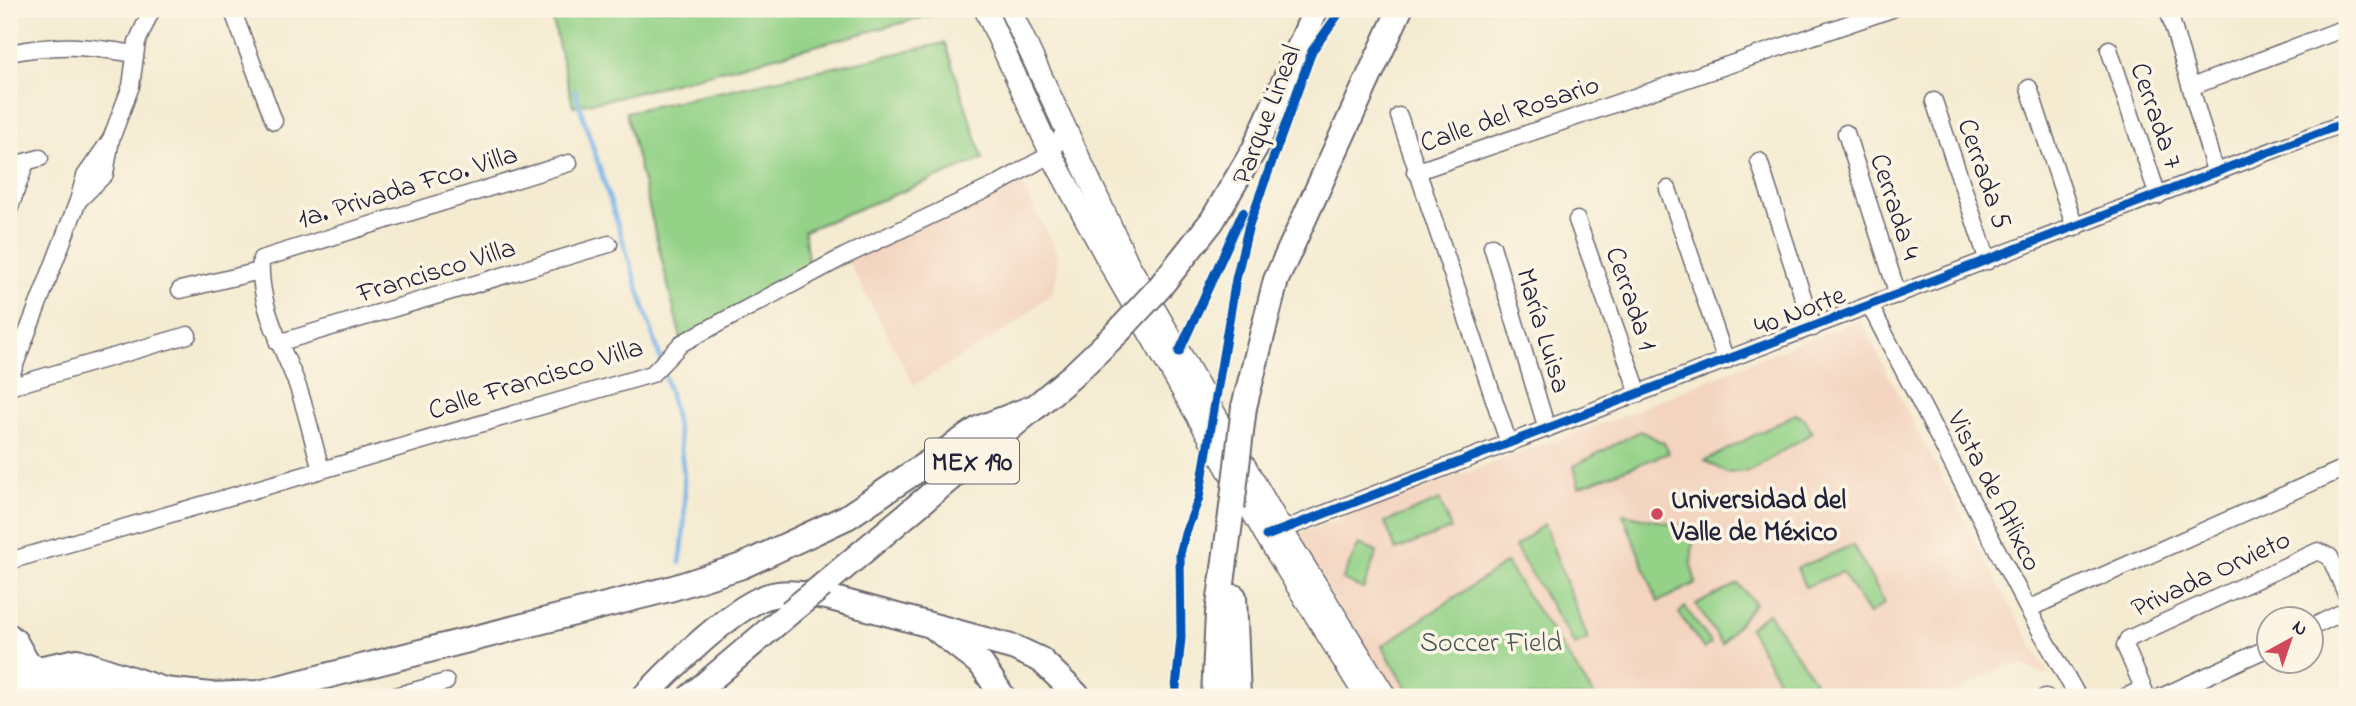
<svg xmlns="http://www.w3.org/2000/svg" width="2356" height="706" font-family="'Indie Flower',sans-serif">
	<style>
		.built { fill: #f3d4bf }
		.green { fill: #94d288; stroke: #5b7a62; stroke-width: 2 }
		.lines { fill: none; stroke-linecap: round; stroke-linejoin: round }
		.stream { stroke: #79b3ea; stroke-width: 4.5 }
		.minor-casing { stroke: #6c6870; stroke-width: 19 }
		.tertiary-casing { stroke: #6c6870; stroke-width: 23 }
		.secondary-casing { stroke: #6c6870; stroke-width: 24 }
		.primary-casing { stroke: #6c6870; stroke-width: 28 }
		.trunk-casing { stroke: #6c6870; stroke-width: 28 }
		.minor { stroke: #fff; stroke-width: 16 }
		.tertiary { stroke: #fff; stroke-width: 19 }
		.secondary { stroke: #fff; stroke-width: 21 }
		.primary { stroke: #fff; stroke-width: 24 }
		.trunk { stroke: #fff; stroke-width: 24 }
		.trunk-bridge-casing { stroke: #6c6870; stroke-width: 28; stroke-linecap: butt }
		.trunk-bridge { stroke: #fff; stroke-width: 24 }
		.cycleway-casing { stroke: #fcf5e5; stroke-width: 13 }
		.cycleway { stroke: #0057b8; stroke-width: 9 }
		.poi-dot { fill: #d1495b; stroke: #fcf5e5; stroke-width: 2.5 }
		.labels { text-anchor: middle; stroke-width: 7; stroke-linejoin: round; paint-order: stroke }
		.shield { fill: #fcf5e5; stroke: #63616e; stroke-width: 2 }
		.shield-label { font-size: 26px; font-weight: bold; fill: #22223b }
		.street-label { font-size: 28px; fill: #22223b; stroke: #fcf5e5 }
		.poi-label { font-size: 28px; font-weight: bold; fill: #22223b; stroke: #fcf5e5; text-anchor: start }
		.park-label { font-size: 28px; fill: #445752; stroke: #fcf5e5 }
	</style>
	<rect width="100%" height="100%" fill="#fcf5e5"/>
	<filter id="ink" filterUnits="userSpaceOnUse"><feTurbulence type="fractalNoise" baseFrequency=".0143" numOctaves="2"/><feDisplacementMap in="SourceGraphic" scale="14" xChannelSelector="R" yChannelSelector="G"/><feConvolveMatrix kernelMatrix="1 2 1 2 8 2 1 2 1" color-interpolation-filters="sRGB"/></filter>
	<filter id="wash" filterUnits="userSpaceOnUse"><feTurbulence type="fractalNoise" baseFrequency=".00686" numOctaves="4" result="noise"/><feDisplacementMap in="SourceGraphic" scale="28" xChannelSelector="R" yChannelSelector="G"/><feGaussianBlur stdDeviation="1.57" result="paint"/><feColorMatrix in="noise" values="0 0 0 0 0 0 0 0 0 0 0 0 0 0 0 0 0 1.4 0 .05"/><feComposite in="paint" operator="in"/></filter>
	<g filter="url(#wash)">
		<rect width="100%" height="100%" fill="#f4ebd1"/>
		<g class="built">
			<path d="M1016,174l41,78 1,18 -6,23 -40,33 -98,59 -69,-129z"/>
			<path d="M1860,320l129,248 61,109 -26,-11 -14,-1 -27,12 -34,20h-557l-97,-162 333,-121 165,-70z"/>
		</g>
		<g class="green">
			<path d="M550,9h405l-335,88 -47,9z"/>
			<path d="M945,43l38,116 -179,72 6,44 -128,68 -56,-231z"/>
			<path d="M1795,414l10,5 7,14 -62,38 -23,2 -22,-12z"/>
			<path d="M1640,431l24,12 5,10 -90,34 -5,-21z"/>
			<path d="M1440,500l11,29 -55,21 -11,-28z"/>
			<path d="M1623,514l71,14 -3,37 5,18 -38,19z"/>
			<path d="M1544,524l44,115 -13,6 -60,-98z"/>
			<path d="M1359,544l18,8 -14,37 -21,-9z"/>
			<path d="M1853,545l32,58 -16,11 -27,-42 -37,15 -8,-19z"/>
			<path d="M1506,563l89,134h-183l-30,-51z"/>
			<path d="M1738,584l17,19 -33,41 -26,-40z"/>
			<path d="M1685,607l26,36 -7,6 -25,-36z"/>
			<path d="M1768,613l47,68 -18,16h-9l-39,-69z"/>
		</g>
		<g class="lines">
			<g class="stream">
				<path d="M575,91l86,269"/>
				<path d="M663,369c19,66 28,125 17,194"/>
			</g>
		</g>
	</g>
	<g filter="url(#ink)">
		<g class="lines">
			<defs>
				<g id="minor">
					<path d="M232,9l42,112"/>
					<path d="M2168,9l47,162"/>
					<path d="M2109,49l49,147"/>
					<path d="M9,53c50,-10 76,-7 126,1"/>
					<path d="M2191,87l146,-56"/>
					<path d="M2029,88l46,140"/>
					<path d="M1934,101l54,160"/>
					<path d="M1399,116l110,328"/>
					<path d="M1846,133l52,162"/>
					<path d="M1759,161l54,167"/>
					<path d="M9,166l31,-8"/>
					<path d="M1415,172l477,-163"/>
					<path d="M1668,189l58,172"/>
					<path d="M78,201l27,-27 6,-35 20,-53 6,-44 15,-33"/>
					<path d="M9,210l17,-48"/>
					<path d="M1577,220l62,174"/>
					<path d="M1492,246l55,183"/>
					<path d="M180,290l80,-19"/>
					<path d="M1870,306l158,303 50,88"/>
					<path d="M278,343l331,-99"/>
					<path d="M9,380l69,-179 7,-25 26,-37"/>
					<path d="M9,387l179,-52"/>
					<path d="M321,469c-9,-30 -15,-62 -26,-90 -16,-39 -37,-77 -34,-120l308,-96"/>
					<path d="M1274,533l1073,-411"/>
					<path d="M9,561l643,-187 30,-31 163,-87 151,-71 55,-31 15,-25"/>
					<path d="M2028,609l319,-142"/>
					<path d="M2310,628l37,-18"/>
					<path d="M392,697l54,-15"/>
					<path d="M2045,697h1"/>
					<path d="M2125,697l18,-8"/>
					<path d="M2147,697l-22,-51 3,-7 190,-88 12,6 17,39"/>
					<path d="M2161,697l107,-49"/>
				</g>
				<path id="tertiary" d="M9,633l8,7 14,25"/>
				<g id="secondary">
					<path d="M985,9l66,145 61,114 154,268 100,161"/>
					<path d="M1010,9l118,254 154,267 104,167"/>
				</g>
				<g id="primary">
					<path d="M9,657l101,40"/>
					<path d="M9,678l42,19"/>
				</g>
				<g id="trunk">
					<path d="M1159,288l53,-67 43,-73 61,-139"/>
					<path d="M1244,407l32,-127 124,-271"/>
					<path d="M822,586l250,-210 46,-44"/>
					<path d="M1234,597l4,100"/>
					<path d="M936,629l46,36 21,32"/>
					<path d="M38,669l39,-8 87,29 47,5 48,-2 414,-105 69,-22 105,-49 133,-89 57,-22"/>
					<path d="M644,697c27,-28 90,-93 128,-102 17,-4 37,0 55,2l188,51 26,12 38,37"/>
					<path d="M690,697l100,-85"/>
					<path d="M1214,697l4,-83 14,-107"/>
				</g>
			</defs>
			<use href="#minor" class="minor-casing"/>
			<use href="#tertiary" class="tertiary-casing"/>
			<use href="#secondary" class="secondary-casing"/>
			<use href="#primary" class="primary-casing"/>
			<use href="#trunk" class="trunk-casing"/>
			<use href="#minor" class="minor"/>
			<use href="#tertiary" class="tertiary"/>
			<use href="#secondary" class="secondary"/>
			<use href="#primary" class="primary"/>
			<use href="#trunk" class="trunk"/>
			<defs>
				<g id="trunk-bridge">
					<path d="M1118,332l41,-44"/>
					<path d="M1232,507l12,-100"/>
					<path d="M790,612l32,-26"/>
				</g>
			</defs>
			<use href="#trunk-bridge" class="trunk-bridge-casing"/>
			<use href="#trunk-bridge" class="trunk-bridge"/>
			<defs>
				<g id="cycleway">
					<path d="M1179,352l64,-140"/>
					<path d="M1266,536l1081,-414"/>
					<path d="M1175,697l6,-59 -1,-84 5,-20 14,-36 37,-219 13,-54 63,-174 30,-42"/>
				</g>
			</defs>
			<use href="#cycleway" class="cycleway-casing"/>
			<use href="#cycleway" class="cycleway"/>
		</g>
	</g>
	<circle class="poi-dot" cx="1657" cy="514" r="7"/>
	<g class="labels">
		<rect class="shield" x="925" y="438.5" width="94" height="45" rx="5"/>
		<g class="shield-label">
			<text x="972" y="470">MEX 190</text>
		</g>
		<g class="street-label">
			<text transform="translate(1509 112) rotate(-19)" y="10">Calle del Rosario</text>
			<text transform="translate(1265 114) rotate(-69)" y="10">Parque Lineal</text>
			<text transform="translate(2158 115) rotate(71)" y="10">Cerrada 7</text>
			<text transform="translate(1986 173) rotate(71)" y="10">Cerrada 5</text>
			<text transform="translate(407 185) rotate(-17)" y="10">1a. Privada Fco. Villa</text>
			<text transform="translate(1897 206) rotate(72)" y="10">Cerrada 4</text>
			<text transform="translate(436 269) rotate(-17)" y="10">Francisco Villa</text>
			<text transform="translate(1633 298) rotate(71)" y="10">Cerrada 1</text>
			<text transform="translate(1799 309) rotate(-21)" y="10">40 Norte</text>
			<text transform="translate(1545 330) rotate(73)" y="10">María Luisa</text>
			<text transform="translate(535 377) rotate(-17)" y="10">Calle Francisco Villa</text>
			<text transform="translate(1996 490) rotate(63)" y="10">Vista de Atlixco</text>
			<text transform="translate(2210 572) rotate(-25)" y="10">Privada Orvieto</text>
		</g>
		<g class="poi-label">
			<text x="1671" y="508">Universidad del<tspan x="1671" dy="32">Valle de México</tspan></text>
		</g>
		<g class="park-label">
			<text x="1491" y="651">Soccer Field</text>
		</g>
	</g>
	<rect width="2356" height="706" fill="none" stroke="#fcf5e5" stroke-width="35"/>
	<g transform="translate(2290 640) rotate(40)"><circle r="33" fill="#fcf5e5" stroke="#a5a1a1" stroke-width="2"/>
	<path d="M0-5L12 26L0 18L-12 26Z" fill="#d1495b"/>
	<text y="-10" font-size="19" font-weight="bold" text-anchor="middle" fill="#22223b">N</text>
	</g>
</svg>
